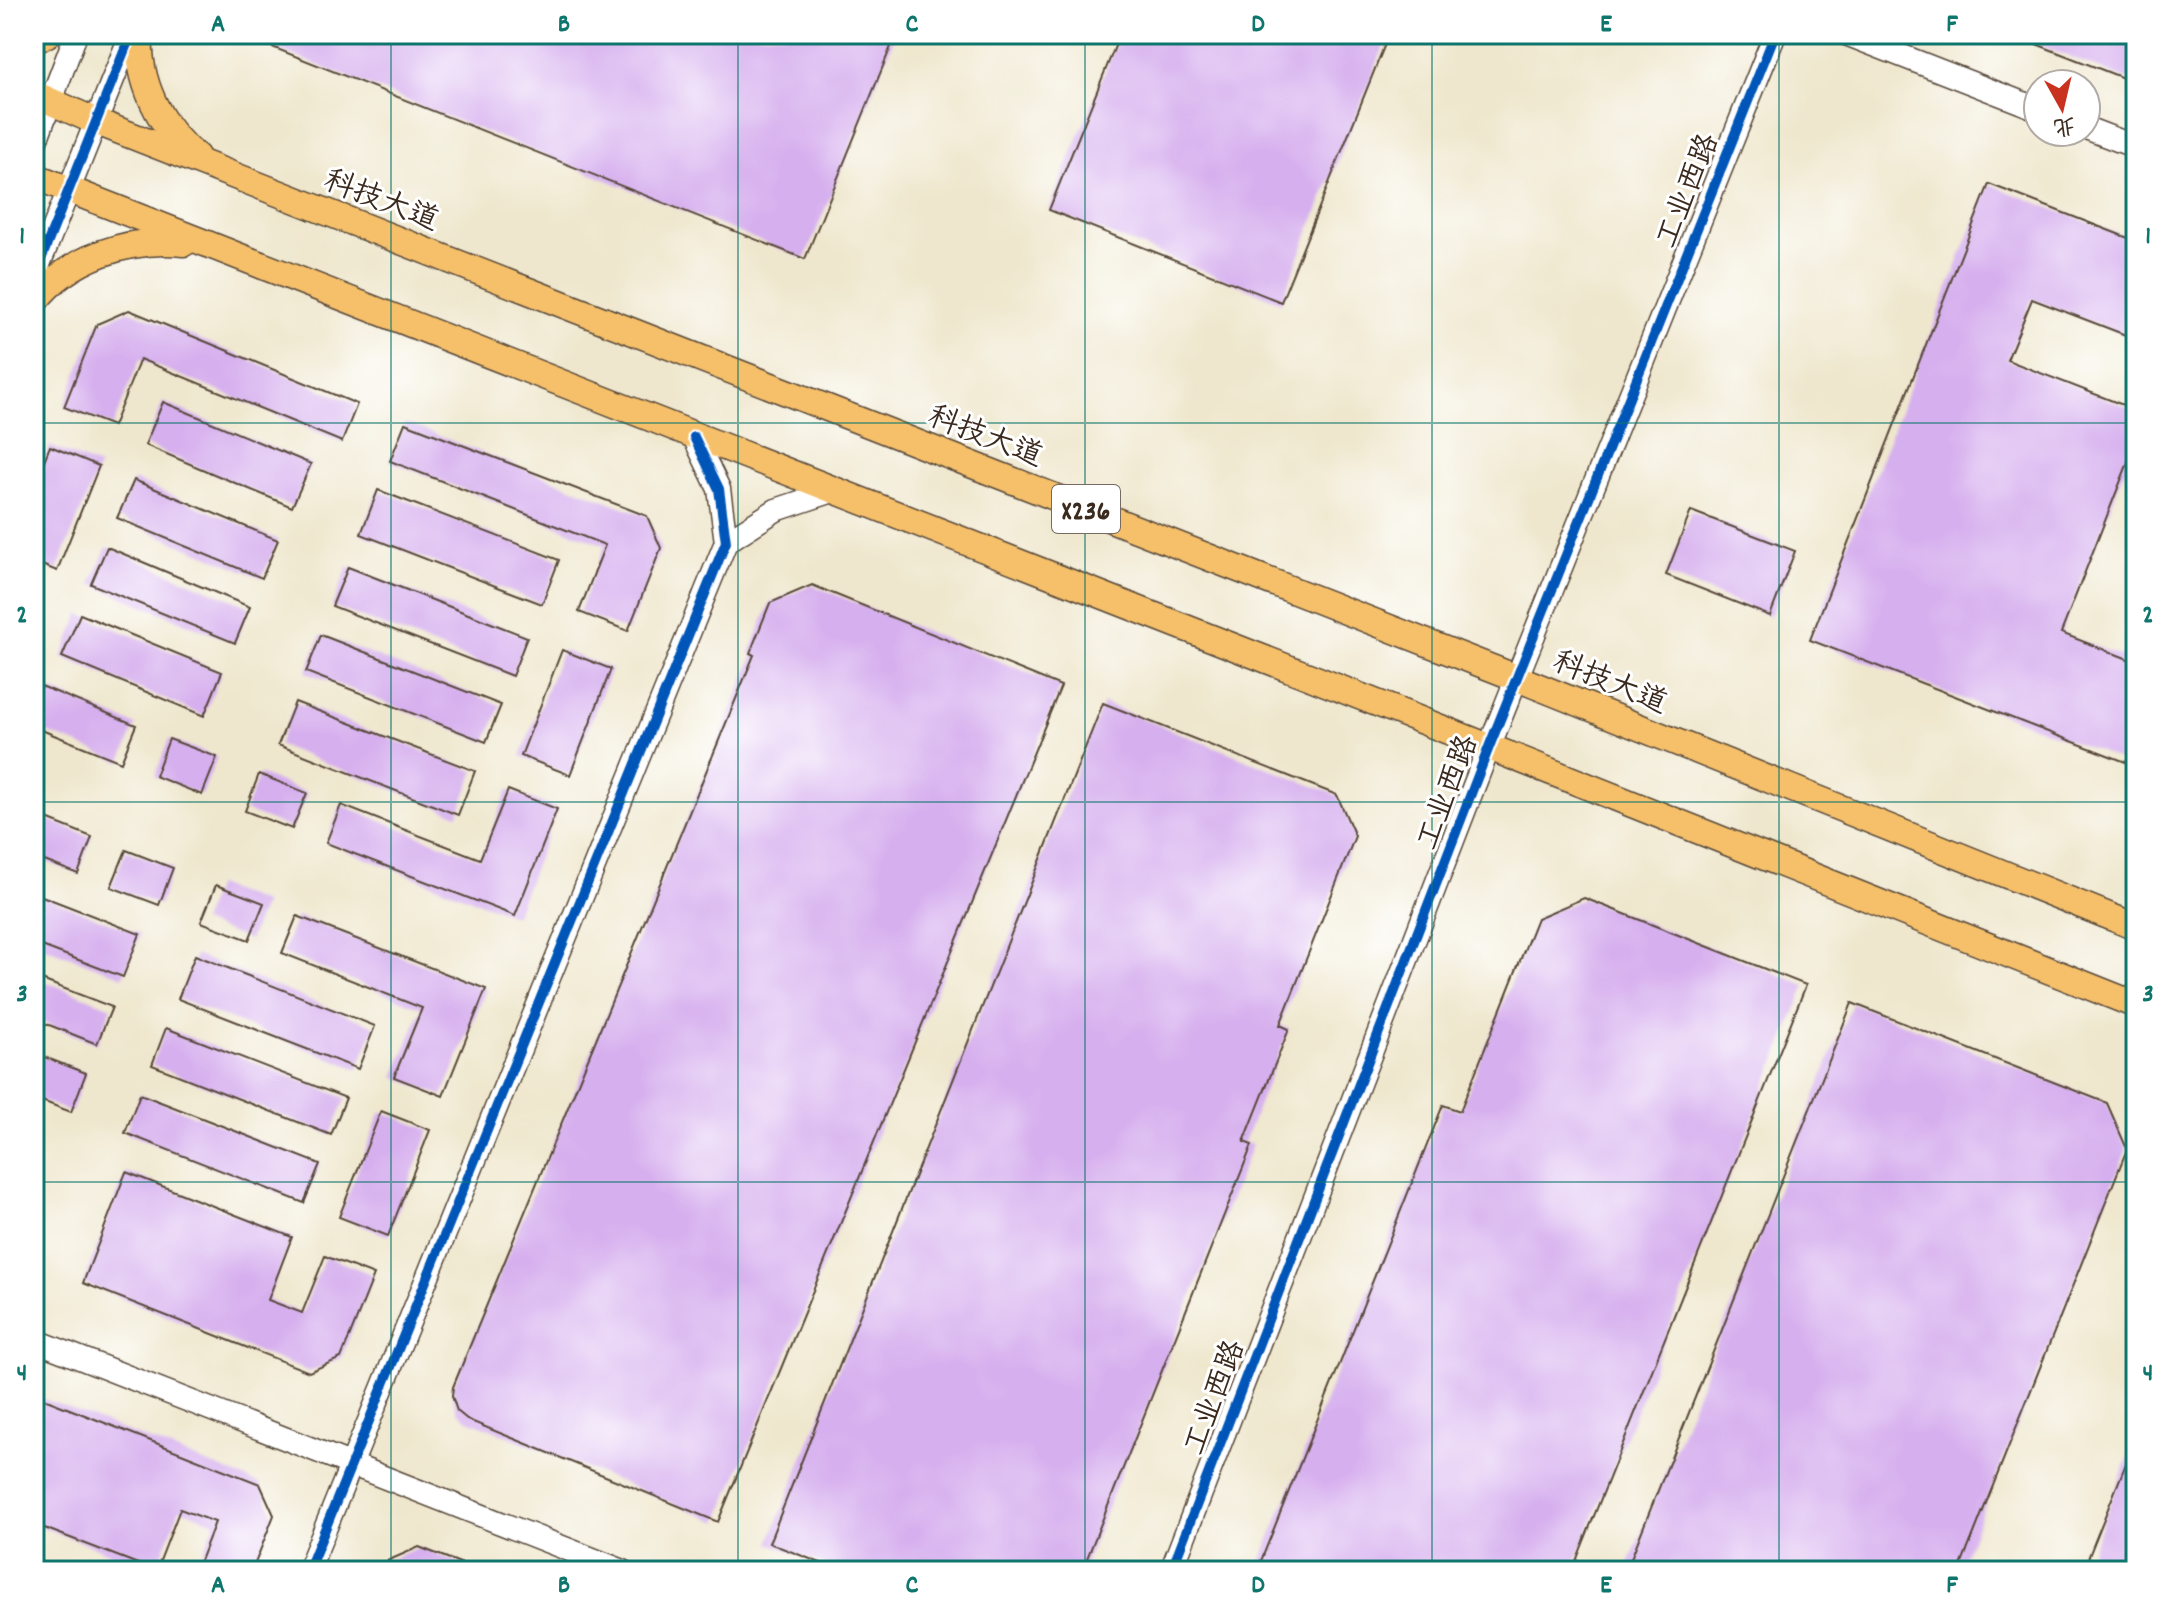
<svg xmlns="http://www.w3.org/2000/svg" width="2170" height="1605" font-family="Dekko,'LXGW WenKai TC',sans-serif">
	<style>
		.building { fill: #d6afee }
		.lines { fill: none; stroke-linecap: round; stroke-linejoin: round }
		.minor-casing { stroke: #564638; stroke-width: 25 }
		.major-casing { stroke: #564638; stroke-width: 29 }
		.minor { stroke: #fff; stroke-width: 22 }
		.major { stroke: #f6c06b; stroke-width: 26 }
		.cycleway-casing { stroke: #fff; stroke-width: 15 }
		.cycleway { stroke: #0057b8; stroke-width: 10 }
		.grid { fill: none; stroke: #0f766e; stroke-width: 2; stroke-opacity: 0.55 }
		.labels { text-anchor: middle; stroke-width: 6; stroke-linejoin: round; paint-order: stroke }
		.shield { fill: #fff; stroke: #766a62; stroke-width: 2 }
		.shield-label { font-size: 28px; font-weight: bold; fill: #3b2a1e }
		.street-label { font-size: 30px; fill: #3b2a1e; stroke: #fff }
		.neatline { fill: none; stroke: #0f766e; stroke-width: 3 }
		.grid-label { font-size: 26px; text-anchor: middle; font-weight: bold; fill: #0f766e }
	</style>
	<rect width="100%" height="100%" fill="#fff"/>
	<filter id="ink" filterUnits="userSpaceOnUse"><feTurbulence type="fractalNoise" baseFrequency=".0125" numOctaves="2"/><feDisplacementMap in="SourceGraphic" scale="16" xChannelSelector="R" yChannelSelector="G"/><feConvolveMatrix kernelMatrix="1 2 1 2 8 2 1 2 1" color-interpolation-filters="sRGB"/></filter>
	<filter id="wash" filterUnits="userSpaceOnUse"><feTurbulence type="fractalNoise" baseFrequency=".006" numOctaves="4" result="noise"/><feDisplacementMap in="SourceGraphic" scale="32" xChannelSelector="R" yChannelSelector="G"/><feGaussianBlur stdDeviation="1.8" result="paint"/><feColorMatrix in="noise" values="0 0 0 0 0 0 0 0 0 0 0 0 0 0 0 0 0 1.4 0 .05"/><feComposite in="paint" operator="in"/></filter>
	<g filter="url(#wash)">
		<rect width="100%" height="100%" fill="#efe7cd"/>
		<g id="blocks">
			<g class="building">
				<path d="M277,34h619l-91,225 -533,-212z"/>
				<path d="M1120,34h269l-108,268 -232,-92z"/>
				<path d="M2013,34h123v49l-123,-48z"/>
				<path d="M1989,184l147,57v98l-104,-40 -25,61 129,50v32l-75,191 75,29v104l-326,-126z"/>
				<path d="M129,310l228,94 -15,38 -202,-83 -27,67 -49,-19 33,-83z"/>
				<path d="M163,402l148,62 -19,43 -147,-62z"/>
				<path d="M405,423l242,93 14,32 -33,83 -49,-19 26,-67 -215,-84z"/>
				<path d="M50,446l49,20 -42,105 -23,-9v-76z"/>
				<path d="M134,480l144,60 -16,38 -145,-60z"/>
				<path d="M378,490l181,70 -17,44 -181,-70z"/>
				<path d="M1691,511l104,40 -25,65 -104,-41z"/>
				<path d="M107,547l143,60 -15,36 -144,-59z"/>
				<path d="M348,567l179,70 -15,39 -180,-70z"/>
				<path d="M812,585l249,101 -343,836 -250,-102 -11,-9 -5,-15 1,-9 301,-732 -4,-2 20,-50z"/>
				<path d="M80,614l142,58 -18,44 -142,-59z"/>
				<path d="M321,635l180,70 -15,37 -180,-70z"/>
				<path d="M562,650l49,19 -41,106 -49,-19z"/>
				<path d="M34,683l102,42 -15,37 -87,-35z"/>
				<path d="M295,702l180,69 -17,44 -180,-70z"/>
				<path d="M1103,703l234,92 18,41 -75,189 9,4 -45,113 8,3 -170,426h-241l-72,-28z"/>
				<path d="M169,739l48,18 -15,38 -47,-19z"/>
				<path d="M259,774l48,19 -15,36 -47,-18z"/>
				<path d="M508,790l49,19 -42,107 -189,-73 15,-38 139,54z"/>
				<path d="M34,814l58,23 -14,37 -44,-17z"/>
				<path d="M126,850l47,18 -14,37 -48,-18z"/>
				<path d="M216,885l48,18 -15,37 -48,-18z"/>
				<path d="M34,893l106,41 -17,43 -89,-34z"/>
				<path d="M1584,898l222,87 -234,586h-315l186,-466 17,6 77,-193z"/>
				<path d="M297,916l189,73 -43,107 -49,-19 28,-69 -140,-55z"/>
				<path d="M195,955l180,71 -17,43 -180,-70z"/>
				<path d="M34,977l78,30 -15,37 -63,-25z"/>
				<path d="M1852,1003l255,100 20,46 -168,422h-333z"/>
				<path d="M166,1028l180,70 -15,37 -179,-70z"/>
				<path d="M34,1053l52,20 -15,39 -37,-14z"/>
				<path d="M140,1094l180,70 -16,39 -179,-70z"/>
				<path d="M381,1111l49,19 -42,106 -49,-19z"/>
				<path d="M126,1172l166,65 -24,63 34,13 23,-57 49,19 -33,83 -32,14 -226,-89z"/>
				<path d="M34,1395l226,89 14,31 -22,56h-56l19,-49 -35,-13 -24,62 -122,-47z"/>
				<path d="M2135,1441l1,130h-53z"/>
				<path d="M419,1547l59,23v1h-114z"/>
			</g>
		</g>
	</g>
	<g filter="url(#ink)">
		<use href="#blocks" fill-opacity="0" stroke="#564638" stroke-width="2"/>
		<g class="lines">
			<defs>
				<g id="minor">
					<path d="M1846,34l192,75"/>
					<path d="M2086,128l50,19"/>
					<path d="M34,146l42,-112"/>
					<path d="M34,277l97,-243"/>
					<path d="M726,542l50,-32 57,-19"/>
					<path d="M34,1340l589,231"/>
					<path d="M308,1571l418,-1029 -7,-53 -25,-52"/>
					<path d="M1171,1571l318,-824 286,-713"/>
				</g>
				<g id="major">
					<path d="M140,34c-3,46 19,94 56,122"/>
					<path d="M34,41l13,-7"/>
					<path d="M34,94l63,28 1420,556 619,249"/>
					<path d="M34,176l1455,571 647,258"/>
					<path d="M34,302c35,-45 95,-65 150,-59"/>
				</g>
			</defs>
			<use href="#minor" class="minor-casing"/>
			<use href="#major" class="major-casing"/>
			<use href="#minor" class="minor"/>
			<use href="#major" class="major"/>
			<defs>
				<g id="cycleway">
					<path d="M34,277l97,-243"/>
					<path d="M308,1571l418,-1029 -7,-53 -25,-52"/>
					<path d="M1171,1571l318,-824 286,-713"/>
				</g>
			</defs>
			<use href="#cycleway" class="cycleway-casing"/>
			<use href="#cycleway" class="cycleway"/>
		</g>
	</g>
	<path class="grid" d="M391,34v1537M738,34v1537M1085,34v1537M1432,34v1537M1779,34v1537M34,423h2102M34,802h2102M34,1182h2102"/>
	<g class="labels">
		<rect class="shield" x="1052" y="485" width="68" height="48" rx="6"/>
		<g class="shield-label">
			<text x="1086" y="519">X236</text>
		</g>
		<g class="street-label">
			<text transform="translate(1686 190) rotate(-68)" y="10">工业西路</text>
			<text transform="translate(382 199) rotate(21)" y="10">科技大道</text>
			<text transform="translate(986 435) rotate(21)" y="10">科技大道</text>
			<text transform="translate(1611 681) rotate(22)" y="10">科技大道</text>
			<text transform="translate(1446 792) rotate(-69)" y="10">工业西路</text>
			<text transform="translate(1213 1397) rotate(-69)" y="10">工业西路</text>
		</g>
	</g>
	<rect width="2170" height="1605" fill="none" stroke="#fff" stroke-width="88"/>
	<g transform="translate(2062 108) rotate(172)"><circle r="38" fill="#ffffff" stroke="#b1aaa5" stroke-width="2"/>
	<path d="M0-6L14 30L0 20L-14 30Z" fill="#c8321e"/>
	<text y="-12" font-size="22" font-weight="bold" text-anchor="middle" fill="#3b2a1e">北</text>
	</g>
	<rect x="44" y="44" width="2082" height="1517" class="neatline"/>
	<g class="grid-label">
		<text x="218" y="31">A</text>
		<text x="564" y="31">B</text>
		<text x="912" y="31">C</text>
		<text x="1258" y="31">D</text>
		<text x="1606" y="31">E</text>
		<text x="1952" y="31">F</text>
		<text x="22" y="243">1</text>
		<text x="2148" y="243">1</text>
		<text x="22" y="622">2</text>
		<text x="2148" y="622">2</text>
		<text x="22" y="1001">3</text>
		<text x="2148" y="1001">3</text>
		<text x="22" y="1380">4</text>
		<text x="2148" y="1380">4</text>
		<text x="218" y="1592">A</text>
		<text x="564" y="1592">B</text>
		<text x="912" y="1592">C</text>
		<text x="1258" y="1592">D</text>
		<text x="1606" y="1592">E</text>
		<text x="1952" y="1592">F</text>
	</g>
</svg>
